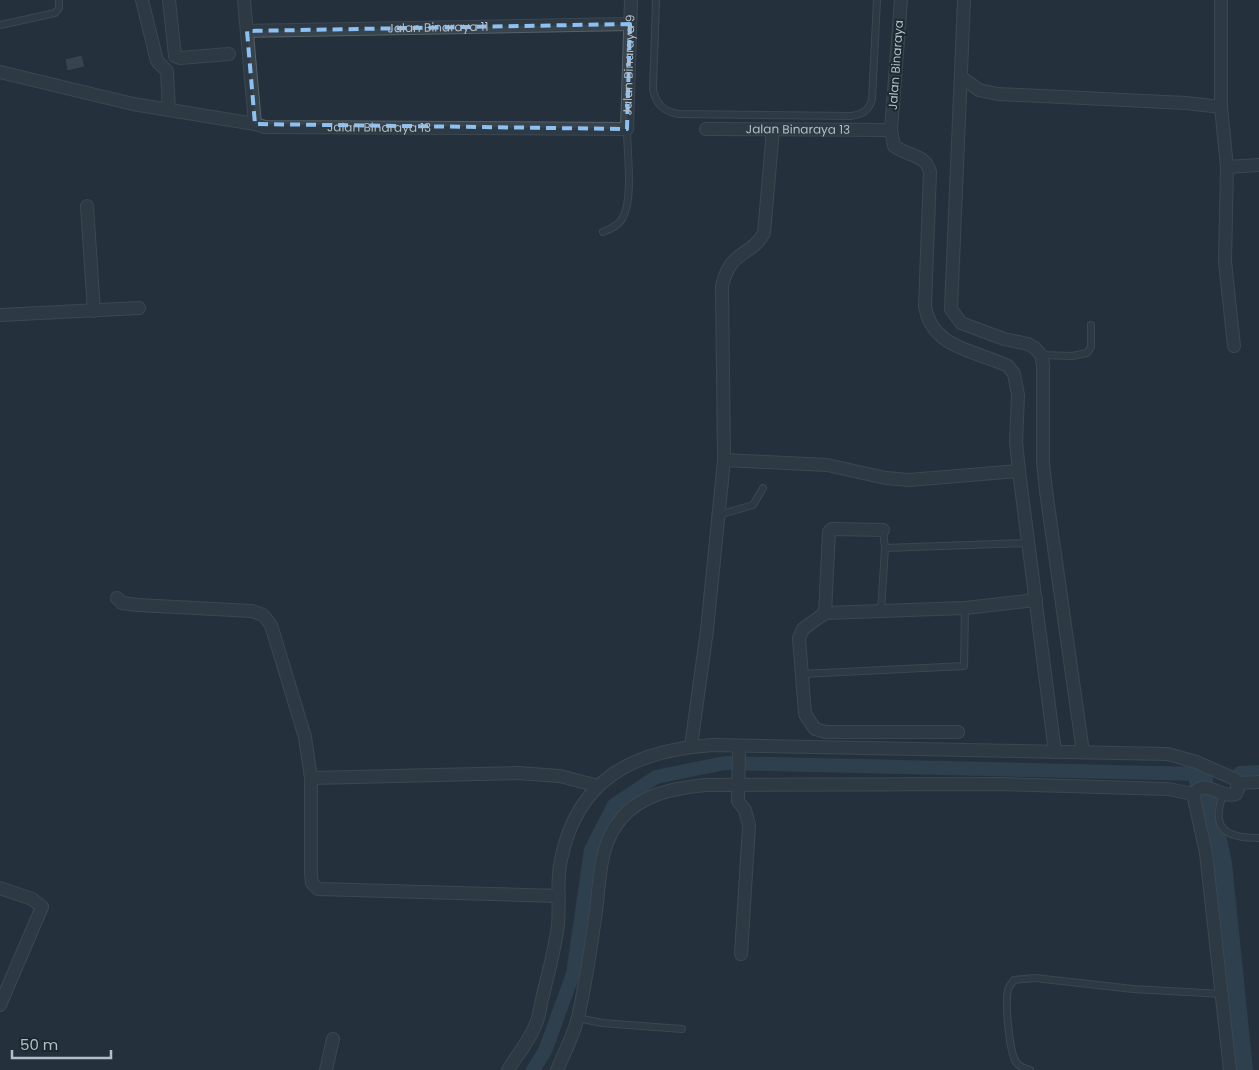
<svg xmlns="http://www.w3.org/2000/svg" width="1259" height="1070" font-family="Poppins,sans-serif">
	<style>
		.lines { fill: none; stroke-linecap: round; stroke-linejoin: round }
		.canal { stroke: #3a5164; stroke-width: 14 }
		.river { stroke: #3a5164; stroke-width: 24 }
		.building { fill: #4e5c67; stroke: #1f2a33 }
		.service-casing { stroke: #56616a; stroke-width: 8 }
		.minor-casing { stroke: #56616a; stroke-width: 14 }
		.service { stroke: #38434c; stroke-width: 6 }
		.minor { stroke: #38434c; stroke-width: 12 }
		.marked { fill: none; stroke: #8dc0f3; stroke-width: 4; stroke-dasharray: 10 6; stroke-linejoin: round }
		.labels { text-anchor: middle; stroke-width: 4; stroke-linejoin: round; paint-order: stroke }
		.street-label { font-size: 12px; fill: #b4bec7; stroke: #1d2831 }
	</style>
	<rect width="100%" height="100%" fill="#24313c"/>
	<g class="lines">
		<g class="canal">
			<path d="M1240,773l19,-1"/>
			<path d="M533,1070l12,-19 28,-77 18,-124 23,-45 42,-28 69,-14 475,11"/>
		</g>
		<g class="river">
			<path d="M1200,774l1,7"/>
			<path d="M1206,798l14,66 21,206"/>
		</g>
	</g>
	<path class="building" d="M82,55l3,12 -18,4 -2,-12z"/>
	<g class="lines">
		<defs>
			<g id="service">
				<path d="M656,0l-3,90c4,15 10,21 25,24l173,2c12,-2 17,-5 21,-16l5,-100"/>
				<path d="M0,25l55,-12 4,-5v-8"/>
				<path d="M603,232c7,-3 15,-6 19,-13 12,-19 5,-67 5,-90"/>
				<path d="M1041,355l31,1 15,-3 4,-6v-22"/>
				<path d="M719,515l34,-10 10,-17"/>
				<path d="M885,548l143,-5"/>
				<path d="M881,611l4,-63 -2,-18"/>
				<path d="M802,674l162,-8 1,-58"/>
				<path d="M1223,795c-13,35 4,43 36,43"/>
				<path d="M578,1018l24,5 80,6"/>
				<path d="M1030,1070c-5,-1 -11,-4 -14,-8 -7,-11 -11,-59 -8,-72 1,-4 3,-6 6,-10l21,-2 98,11 90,5"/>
			</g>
			<g id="minor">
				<path d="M142,0l15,61 10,10 2,39"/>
				<path d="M169,0l6,56 5,2 49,-4"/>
				<path id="s1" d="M244,0l11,124 10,3 362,2 4,-129"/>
				<path d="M901,0l-10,130 3,16c13,10 32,8 36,26l-5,134c7,43 50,44 83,60l6,8 4,21 -2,47 3,29 36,281"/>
				<path d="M964,0l-13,309 10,14 43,16 24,5 7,4 6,7 2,9v98l3,29 37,261"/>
				<path d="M1221,0v107"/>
				<path id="s2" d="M247,31l383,-7"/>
				<path d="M0,72l133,32 122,20"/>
				<path d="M961,77l18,13 19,4 188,9 35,4 6,60 -2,95 9,84"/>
				<path id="s3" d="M706,129l185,1"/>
				<path d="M1227,167l32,-2"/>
				<path d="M87,206l7,105"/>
				<path d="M0,315l139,-7"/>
				<path d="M724,460l103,5 59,13 23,2 110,-9"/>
				<path d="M117,598l5,5 16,2 114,6 11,4 8,10 34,112 6,41v96l1,9 6,6 241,7"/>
				<path d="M825,613l4,-81 3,-3 51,1"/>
				<path d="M958,732h-132l-11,-3 -10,-15 -6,-76 4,-9 22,-16 140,-5 71,-8"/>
				<path d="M691,746l16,-116 17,-170 -2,-174c9,-38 28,-28 42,-53l9,-103"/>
				<path d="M739,746l-1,55 7,9 4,15 -8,129"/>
				<path d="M311,778l207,-5 42,3 38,10"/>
				<path d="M1238,783l21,-1"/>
				<path d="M0,888l32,11 10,8 -42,98"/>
				<path d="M326,1070l7,-31"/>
				<path d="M508,1070c8,-14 20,-27 26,-42 5,-8 6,-20 8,-29 6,-25 13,-49 16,-75 2,-21 -2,-43 3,-64 16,-82 74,-110 152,-115l455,9 28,8 39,17 3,10 -2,5c-17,5 -30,-17 -43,0l13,59 24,217"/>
				<path d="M557,1070c7,-17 17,-35 21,-53 8,-34 13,-71 18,-106 4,-30 3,-66 24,-91 21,-26 54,-32 86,-35l294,-1 168,5 25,5"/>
			</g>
		</defs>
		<use href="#service" class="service-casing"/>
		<use href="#minor" class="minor-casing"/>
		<use href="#service" class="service"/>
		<use href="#minor" class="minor"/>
	</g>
	<path d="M0 0H1259V1070H0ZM630,24l-3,105 -372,-5 -8,-93z" fill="#24313c" fill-opacity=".55" fill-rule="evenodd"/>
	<path class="marked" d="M630,24l-3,105 -372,-5 -8,-93z"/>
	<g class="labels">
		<g class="street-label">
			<text dy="4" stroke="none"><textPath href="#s2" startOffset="191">Jalan Binaraya 11</textPath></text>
			<text dy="4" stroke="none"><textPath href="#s1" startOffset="561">Jalan Binaraya 9</textPath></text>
			<text transform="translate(896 65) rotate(-86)" y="4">Jalan Binaraya</text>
			<text dy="4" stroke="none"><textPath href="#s1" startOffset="249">Jalan Binaraya 13</textPath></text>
			<text dy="4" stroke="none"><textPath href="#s3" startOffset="92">Jalan Binaraya 13</textPath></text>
		</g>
	</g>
	<path d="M12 1050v8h99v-8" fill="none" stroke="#b4bec7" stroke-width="2.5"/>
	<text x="20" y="1050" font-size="15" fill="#b4bec7" stroke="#1d2831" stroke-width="4" paint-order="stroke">50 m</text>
</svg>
